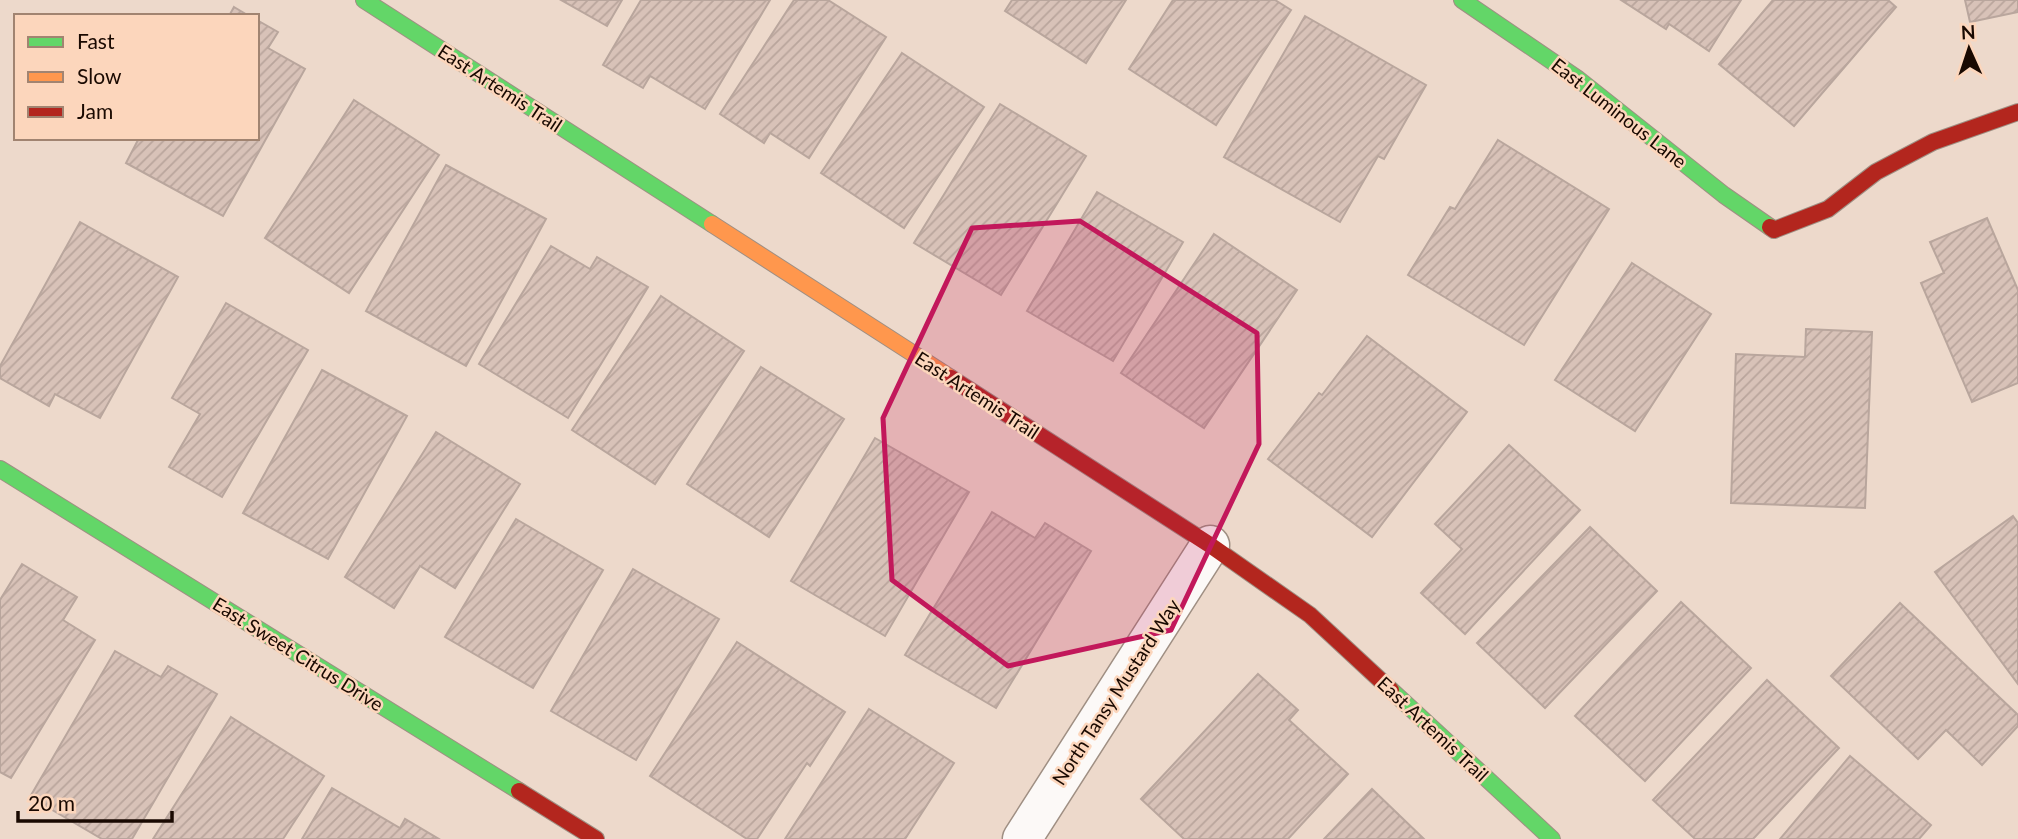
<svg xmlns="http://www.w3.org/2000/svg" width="2018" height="839" font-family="Lato,sans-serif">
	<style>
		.building { fill: url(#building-hatch); stroke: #b9a69d; stroke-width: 2 }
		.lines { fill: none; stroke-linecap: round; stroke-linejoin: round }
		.street-casing { stroke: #9f8f83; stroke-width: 41 }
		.fast-casing { stroke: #9f8f83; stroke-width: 18 }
		.slow-casing { stroke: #9f8f83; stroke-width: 18 }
		.jam-casing { stroke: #9f8f83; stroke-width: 18 }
		.street { stroke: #fcf9f7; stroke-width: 38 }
		.fast { stroke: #63d668; stroke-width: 16 }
		.slow { stroke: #ff974d; stroke-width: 16 }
		.jam { stroke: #b3261e; stroke-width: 16 }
		.marked { fill: #c2185b; fill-opacity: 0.2; stroke: #c2185b; stroke-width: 5; stroke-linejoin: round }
		.labels { text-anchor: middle; stroke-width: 5; stroke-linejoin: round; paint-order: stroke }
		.street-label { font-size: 19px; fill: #190901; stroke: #fcd6bc }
	</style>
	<defs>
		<pattern id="building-hatch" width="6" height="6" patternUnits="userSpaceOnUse" patternTransform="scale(1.75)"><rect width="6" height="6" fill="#d8c2b8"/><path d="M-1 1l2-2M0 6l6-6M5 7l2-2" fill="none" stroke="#b9a59c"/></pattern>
	</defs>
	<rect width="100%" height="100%" fill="#edd9cb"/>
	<g class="building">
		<path d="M561,0h61l-15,26z"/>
		<path d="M641,0h129l-65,109 -55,-33 -7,12 -40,-23z"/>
		<path d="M794,0h34l58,37 -77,121 -39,-25 -6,10 -44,-29z"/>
		<path d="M1012,0h114l-40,63 -81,-52z"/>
		<path d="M1173,0h102l16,10 -75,115 -87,-56z"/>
		<path d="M1621,0h120l-32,51 -40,-27 -3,5z"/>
		<path d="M1773,0h115l8,7 -102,119 -75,-62z"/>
		<path d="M1965,0h53v12l-48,10z"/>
		<path d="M234,7l15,9h-20z"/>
		<path d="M1305,16l121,69 -42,74 -6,-3 -38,66 -116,-65z"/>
		<path d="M257,20l21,12 -10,16 37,21 -82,147 -97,-53 13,-25h118z"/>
		<path d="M902,53l82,54 -80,121 -83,-55z"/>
		<path d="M354,100l85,55 -90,138 -84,-55z"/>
		<path d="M1000,104l86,52 -85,139 -87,-52z"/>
		<path d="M1498,140l111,69 -85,136 -116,-70 42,-68 5,2z"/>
		<path d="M446,165l100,54 -80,147 -100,-55z"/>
		<path d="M1097,192l86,50 -70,119 -86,-50z"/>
		<path d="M1987,218l31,72v93l-46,19 -51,-119 23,-10 -14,-31z"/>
		<path d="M80,222l98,55 -78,141 -45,-24 -6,12 -49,-28v-12z"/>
		<path d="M1214,234l83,56 -93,138 -83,-55z"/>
		<path d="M551,246l39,23 7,-12 51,30 -80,131 -89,-54z"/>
		<path d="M1632,263l79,51 -76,117 -80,-51z"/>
		<path d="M661,296l83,55 -89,133 -83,-54z"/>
		<path d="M226,303l82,47 -86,147 -53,-30 31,-53 -28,-16z"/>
		<path d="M1806,329l66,3 -7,176 -134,-5 5,-149 69,3z"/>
		<path d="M1367,336l100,76 -95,125 -104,-78 51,-66 3,2z"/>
		<path d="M761,367l83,52 -75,118 -82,-53z"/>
		<path d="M322,370l85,46 -79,143 -85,-46z"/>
		<path d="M436,432l84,52 -65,104 -35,-22 -26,42 -49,-31z"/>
		<path d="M875,438l94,54 -84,144 -94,-55z"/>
		<path d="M1509,445l71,65 -115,124 -44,-41 41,-44 -27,-25z"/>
		<path d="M992,512l43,26 10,-15 46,28 -95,157 -91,-53z"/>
		<path d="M2013,516l5,7v161l-83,-112z"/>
		<path d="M516,519l87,51 -70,118 -88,-51z"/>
		<path d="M1590,527l67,64 -112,117 -68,-65z"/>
		<path d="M22,564l55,33 -14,23 32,20 -84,138 -11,-6v-172z"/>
		<path d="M633,569l86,50 -83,141 -85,-49z"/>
		<path d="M1681,602l70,66 -106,113 -70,-65z"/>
		<path d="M1900,603l118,112v11l-36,39 -36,-35 -28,29 -87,-83z"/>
		<path d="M737,642l108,70 -35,54 -3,-3 -50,76h-10l-97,-63z"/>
		<path d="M115,651l46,26 7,-11 49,28 -85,145h-30l-72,-42z"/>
		<path d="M1258,674l40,36 -9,10 59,54 -60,65h-104l-43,-40z"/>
		<path d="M1767,680l72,68 -86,91h-58l-42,-39z"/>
		<path d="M869,709l85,54 -49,76h-120z"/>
		<path d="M231,717l93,59 -41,63h-130z"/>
		<path d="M1850,756l81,69 -12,14h-139z"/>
		<path d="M332,788l68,40 5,-9 34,20h-137z"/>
		<path d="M1372,789l52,50h-100z"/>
	</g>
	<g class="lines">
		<defs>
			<path id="street" d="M1022,839l188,-294"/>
			<g id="fast">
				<path d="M364,0l348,224"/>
				<path d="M1462,0l116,79 146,116 46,32"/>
				<path d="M0,469l519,322"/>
				<path d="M1391,690l161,149"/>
			</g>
			<path id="slow" d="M712,224l239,154"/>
			<g id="jam">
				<path d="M1770,227l4,3 54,-21 48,-37 57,-30 85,-30"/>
				<path d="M951,378l259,167 100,70 81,75"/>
				<path d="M519,791l77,48"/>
			</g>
		</defs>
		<use href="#street" class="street-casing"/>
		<use href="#fast" class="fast-casing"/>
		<use href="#slow" class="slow-casing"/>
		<use href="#jam" class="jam-casing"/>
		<use href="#street" class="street"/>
		<use href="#fast" class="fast"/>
		<use href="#slow" class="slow"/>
		<use href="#jam" class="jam"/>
	</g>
	<path class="marked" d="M1080,221l177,112 2,111 -88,186 -163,36 -116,-86 -9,-162 89,-190z"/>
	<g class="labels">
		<g class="street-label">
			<text transform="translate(500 88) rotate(33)" y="7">East Artemis Trail</text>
			<text transform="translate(1619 113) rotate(38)" y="7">East Luminous Lane</text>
			<text transform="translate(977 395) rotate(33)" y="7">East Artemis Trail</text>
			<text transform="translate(298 654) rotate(32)" y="7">East Sweet Citrus Drive</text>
			<text transform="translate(1116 692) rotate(-57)" y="7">North Tansy Mustard Way</text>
			<text transform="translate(1433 729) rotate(43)" y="7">East Artemis Trail</text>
		</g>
	</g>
	<rect x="14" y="14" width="245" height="126" fill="#fcd6bc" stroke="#a18471" stroke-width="2"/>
	<rect x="28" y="37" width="35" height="10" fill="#63d668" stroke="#a18471" stroke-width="2"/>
	<text x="77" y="49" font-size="21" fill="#190901">Fast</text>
	<rect x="28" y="72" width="35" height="10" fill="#ff974d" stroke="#a18471" stroke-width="2"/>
	<text x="77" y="84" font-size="21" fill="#190901">Slow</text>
	<rect x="28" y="107" width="35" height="10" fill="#b3261e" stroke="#a18471" stroke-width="2"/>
	<text x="77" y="119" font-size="21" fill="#190901">Jam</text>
	<g transform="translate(1969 49) rotate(357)" stroke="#fcd6bc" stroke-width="5" paint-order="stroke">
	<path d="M0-5L12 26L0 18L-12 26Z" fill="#190901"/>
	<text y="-10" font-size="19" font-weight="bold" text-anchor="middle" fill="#190901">N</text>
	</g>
	<path d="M18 811v10h154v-10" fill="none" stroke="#190901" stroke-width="3.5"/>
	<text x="28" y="811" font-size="21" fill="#190901" stroke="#fcd6bc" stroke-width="5" paint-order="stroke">20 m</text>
</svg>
